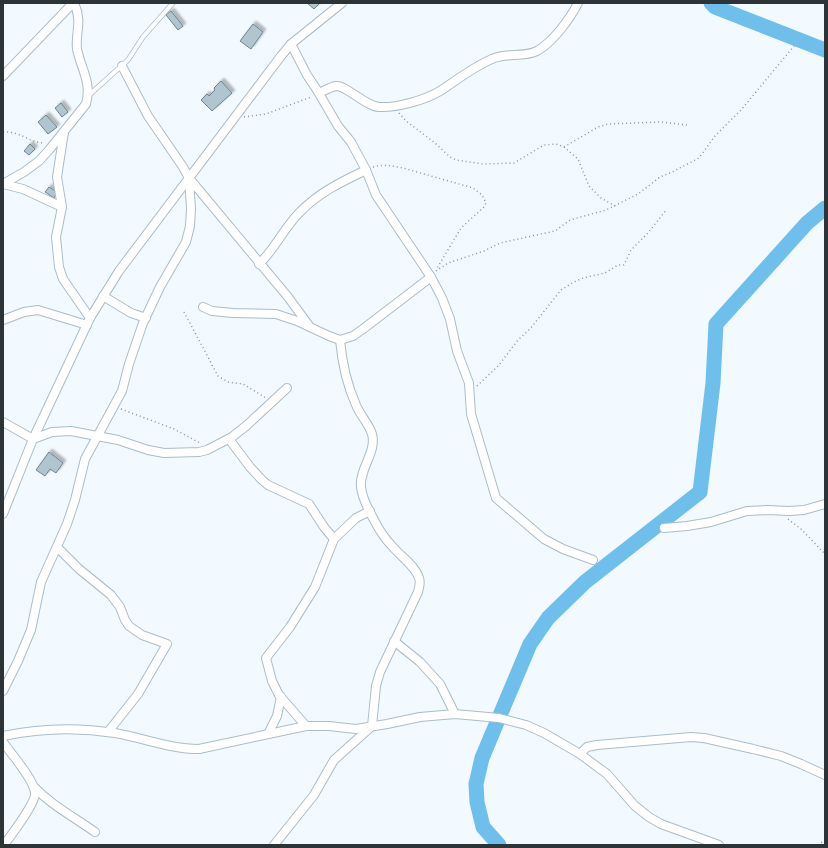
<svg xmlns="http://www.w3.org/2000/svg" width="828" height="848" font-family="'Golos Text',sans-serif">
	<style>
		.lines { fill: none; stroke-linecap: round; stroke-linejoin: round }
		.river { stroke: #6fbfec; stroke-width: 15 }
		.building { fill: #b1c5d0; stroke: #71848e; filter: url(#shadow) }
		.lane-casing { stroke: #aabdc9; stroke-width: 5.5 }
		.street-casing { stroke: #aabdc9; stroke-width: 10 }
		.path { stroke: #8e969a; stroke-width: 1.5; stroke-dasharray: 1 3; stroke-linecap: butt }
		.lane { stroke: #fff; stroke-width: 4 }
		.street { stroke: #fff; stroke-width: 8 }
	</style>
	<defs>
		<filter id="shadow"><feDropShadow dx="3" dy="-3" stdDeviation="1" flood-color="#0004"/></filter>
	</defs>
	<rect width="100%" height="100%" fill="#f2faff"/>
	<g class="lines">
		<g class="river">
			<path d="M711,3l4,4 110,43"/>
			<path d="M499,845l-16,-18 -6,-25 -1,-18 6,-26 48,-114 18,-26 37,-36 115,-90 13,-109 3,-59 91,-101 18,-15"/>
		</g>
	</g>
	<g class="building">
		<path d="M307,3h13l-6,6z"/>
		<path d="M171,11l12,15 -5,4 -12,-15z"/>
		<path d="M253,24l10,8 -12,17 -11,-8z"/>
		<path d="M221,81l11,12 -20,18 -11,-11 6,-6 2,2 6,-6 -1,-2z"/>
		<path d="M61,103l7,9 -6,5 -7,-9z"/>
		<path d="M46,115l11,12 -9,7 -10,-12z"/>
		<path d="M30,144l5,5 -6,6 -5,-4z"/>
		<path d="M49,187l8,5 -3,6 -9,-6z"/>
		<path d="M49,452l14,11 -7,10 -6,-4 -5,7 -9,-6z"/>
	</g>
	<g class="lines">
		<defs>
			<path id="lane" d="M88,96l40,-36 15,-23 30,-34"/>
			<g id="street">
				<path d="M291,44l16,31 10,15 21,36 13,16 15,28 10,25 55,82 11,21 8,21 7,32 12,32 2,31 25,84 48,41 19,10 30,11"/>
				<path d="M122,66l26,50 35,51 6,11 99,119 22,30"/>
				<path d="M3,76l70,-73"/>
				<path d="M319,93c5,-2 11,-6 17,-7 10,-1 29,20 43,21 18,1 46,-7 61,-16 17,-11 33,-24 52,-32 14,-7 31,-1 45,-8 16,-9 33,-32 41,-48"/>
				<path d="M64,132l-7,45 5,30 -6,30 3,30 4,12 27,39"/>
				<path d="M3,184l21,-12 15,-11 10,-11 37,-46c6,-22 -5,-35 -9,-55 -2,-17 6,-27 -3,-46"/>
				<path d="M3,184l20,5 39,18"/>
				<path d="M259,264c16,-15 25,-36 40,-51 19,-20 42,-31 67,-43"/>
				<path d="M103,296l28,17 15,5"/>
				<path d="M203,307l9,4 21,2 43,1 21,7 32,15 11,4 13,-4 10,-7 68,-52"/>
				<path d="M3,320l21,-8 14,-2 49,15"/>
				<path d="M3,422l30,17 19,-7 19,-1 47,9 30,10 16,3 35,-1 8,-2 25,-13 14,-11 41,-38"/>
				<path d="M229,439l21,28 12,13 6,5 41,19 15,23 10,12"/>
				<path d="M3,514l30,-75 57,-121 29,-47 162,-215 10,-12 51,-41"/>
				<path d="M664,528l23,-2 24,-4 36,-11 20,-1 22,1 15,-1 21,-6"/>
				<path d="M57,547l22,22 32,26 9,12 5,13 4,6 13,9 25,9 -29,50 -30,38"/>
				<path d="M394,641l26,21 20,22 15,30"/>
				<path d="M3,691l15,-30 13,-31 10,-48 26,-58 8,-24 10,-41 37,-68 7,-27 14,-41 17,-36 26,-45 4,-16 1,-17 -2,-31"/>
				<path d="M306,726l-27,-31 -7,-14 -6,-23 24,-31 25,-40 19,-48 22,-21 14,-7"/>
				<path d="M268,734l9,-18 4,-19"/>
				<path d="M3,736c38,-8 74,-9 112,-3 29,5 55,16 84,16l107,-23h23l27,3 31,-5 33,-7 35,-3 44,4 27,7 18,8 36,21 27,20 28,32 14,11 12,7 58,21"/>
				<path d="M3,742c8,12 30,36 32,50 2,10 -24,43 -31,53"/>
				<path d="M580,754l7,-7 10,-2 94,-8 13,1 49,11 28,7 20,8 24,11"/>
				<path d="M33,786c18,19 41,31 62,46"/>
				<path d="M274,845l40,-50 20,-35 38,-34 4,-40 4,-14 38,-80c1,-5 3,-9 1,-14 -4,-13 -19,-22 -27,-32 -8,-8 -14,-18 -19,-28 -5,-9 -11,-20 -12,-31 -2,-18 16,-35 11,-53 -3,-10 -12,-19 -16,-29 -9,-20 -14,-43 -16,-65"/>
			</g>
		</defs>
		<use href="#lane" class="lane-casing"/>
		<use href="#street" class="street-casing"/>
		<g class="path">
			<path d="M399,113l7,8 29,22 15,14 6,3 27,4 31,-1 30,-18 12,-1 8,3 14,12 11,27 12,12 14,8"/>
			<path d="M244,117l22,-3 45,-17"/>
			<path d="M3,132c19,-1 25,11 42,11"/>
			<path d="M564,147l34,-20 10,-3 53,-2 26,3"/>
			<path d="M373,167c10,-3 20,-1 30,1l70,20 9,7 4,8 -2,4 -23,21 -25,42"/>
			<path d="M436,271l12,-8 36,-12 16,-8 55,-12 15,-11 36,-10 32,-16 22,-17 12,-5 27,-14 16,-22 26,-26 53,-64"/>
			<path d="M184,312l34,64 10,6 15,2 23,14"/>
			<path d="M477,386l22,-21 19,-25 12,-11 31,-39 13,-8 9,-4 22,-5 13,-8h6l7,-15 16,-16 20,-25"/>
			<path d="M121,409l53,20 26,14"/>
			<path d="M788,519l13,10 24,25"/>
			<path d="M818,845l7,-5"/>
		</g>
		<use href="#lane" class="lane"/>
		<use href="#street" class="street"/>
	</g>
	<rect width="828" height="848" fill="none" stroke="#2c3438" stroke-width="8"/>
</svg>
